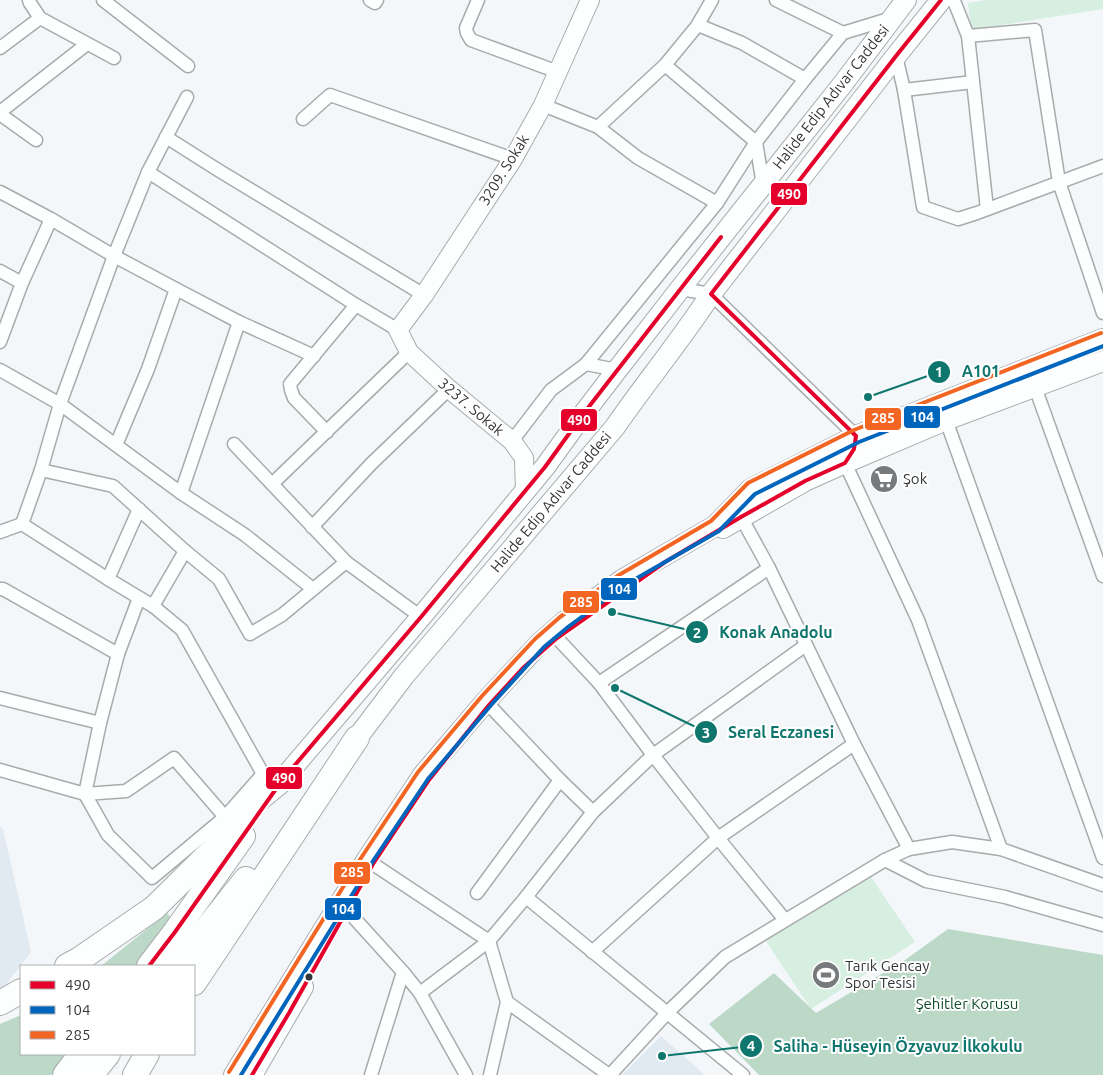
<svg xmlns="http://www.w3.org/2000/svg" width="1103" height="1075" font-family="Ubuntu,sans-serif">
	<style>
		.built { fill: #e2eaf1 }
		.green { fill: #d7efe1 }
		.forest { fill: #bcd9c8 }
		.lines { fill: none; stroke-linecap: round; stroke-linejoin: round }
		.street-casing { stroke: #a8aaac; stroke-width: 15 }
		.secondary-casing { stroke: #a8aaac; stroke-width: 20 }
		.primary-casing { stroke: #a8aaac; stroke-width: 22 }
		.highway-casing { stroke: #a8aaac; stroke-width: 26 }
		.street { stroke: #fdfefe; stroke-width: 12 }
		.secondary { stroke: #fdfefe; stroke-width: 18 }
		.primary { stroke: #fdfefe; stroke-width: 20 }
		.highway { stroke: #fdfefe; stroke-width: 24 }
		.bus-1-casing { stroke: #fff; stroke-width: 8 }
		.bus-2-casing { stroke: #fff; stroke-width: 8 }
		.bus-3-casing { stroke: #fff; stroke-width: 8 }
		.bus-1 { stroke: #e4002b; stroke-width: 4 }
		.bus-2 { stroke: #0065bd; stroke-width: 4 }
		.bus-3 { stroke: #f26522; stroke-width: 4 }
		.bus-dot { fill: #333638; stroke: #fff; stroke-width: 2 }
		.labels { text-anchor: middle; stroke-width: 4; stroke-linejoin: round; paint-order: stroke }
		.street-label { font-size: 15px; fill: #333638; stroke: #fff }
		.poi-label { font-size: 15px; fill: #333638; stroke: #fff; text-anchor: start }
		.park-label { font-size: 15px; fill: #124c2c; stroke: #fff }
		.leader { fill: none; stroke: #0f766e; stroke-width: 2 }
		.callout-dot { fill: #0f766e; stroke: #fff; stroke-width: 2 }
		.mark-label { font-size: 15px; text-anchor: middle; font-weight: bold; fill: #fff }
		.callout-label { font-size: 16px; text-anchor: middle; font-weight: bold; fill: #0f766e; stroke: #fff; stroke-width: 4; stroke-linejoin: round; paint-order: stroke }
		.line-badge { stroke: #fff; stroke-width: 2 }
		.badge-label { font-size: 14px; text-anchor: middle; font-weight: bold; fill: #fff }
	</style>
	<rect width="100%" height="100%" fill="#f4f7fa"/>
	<g class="built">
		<path d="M0,826l3,3 28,123 -24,31 -7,5z"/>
		<path d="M661,1036l44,39h-83z"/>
	</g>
	<g class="green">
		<path d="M986,0h117v9l-132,21 -3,-27z"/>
		<path d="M871,877l44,65 -104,67 -49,-74z"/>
	</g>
	<g class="forest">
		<path d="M167,913l8,10 -35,43h-39z"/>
		<path d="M948,929l155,26v120h-344l-50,-51 65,-51 42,40 89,-53z"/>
		<path d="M21,1015v39h50l-17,21h-54v-51z"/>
	</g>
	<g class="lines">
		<defs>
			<g id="street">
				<path d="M29,0l1,3 10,15 74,40"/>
				<path d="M103,0l85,66"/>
				<path d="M370,0l5,3 2,-3"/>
				<path d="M478,0l-12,28 1,5 4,7 87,32"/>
				<path d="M776,0l67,33"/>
				<path d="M954,1l14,35 19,173"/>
				<path d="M698,25l44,18 63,36"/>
				<path d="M968,36l67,-6 24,152 44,131"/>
				<path d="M0,48l40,-30"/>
				<path d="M896,56l8,34 19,117 35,12 19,-6 126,-47"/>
				<path d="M665,65l91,77 7,43"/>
				<path d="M904,90l69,-8"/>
				<path d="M543,105l55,22 40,31 79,45"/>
				<path d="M0,112l87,-68"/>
				<path d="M0,114l36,26"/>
				<path d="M303,119l27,-24 183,64"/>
				<path d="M598,127l67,-62 32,-39 15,-26"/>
				<path d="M166,137l52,33 206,125"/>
				<path d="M148,172l208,133 42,25"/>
				<path d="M0,192l51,27 63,37 62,33 63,33 75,34"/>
				<path d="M0,271l22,12"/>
				<path d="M680,289l31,5 145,142"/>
				<path d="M0,342l22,-59 29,-64"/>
				<path d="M0,370l60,34 121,89 64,42 68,54"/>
				<path d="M617,370l-31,-6 131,-161 39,-61 49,-63 38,-46 49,-15"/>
				<path d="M1035,387l68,189"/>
				<path d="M946,420l157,438"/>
				<path d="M327,432l-33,-34 -3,-8 -1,-6 66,-79"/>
				<path d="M512,441l39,-51 35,-26"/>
				<path d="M234,444l112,118"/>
				<path d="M116,445l32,-76 28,-80"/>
				<path d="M845,463l73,157 83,229"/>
				<path d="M41,470l72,16 72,65 34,28 31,55 32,-19 64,-53 75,55"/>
				<path d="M272,484l137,-132"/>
				<path d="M181,493l58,-171"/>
				<path d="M741,517l28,51 85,176 55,105"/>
				<path d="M22,524l19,-54 19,-66 54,-148 34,-84 39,-75"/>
				<path d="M312,527l59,-63 78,-75"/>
				<path d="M0,532l22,-8 86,55 45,27 29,24 81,144 8,2"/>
				<path d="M108,579l31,-70"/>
				<path d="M0,589h3l115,65"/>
				<path d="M139,598l-21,56 -18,69 -15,71 23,41 44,43 73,-61 38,-43"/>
				<path d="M153,606l32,-55"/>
				<path d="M557,638l42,45 54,72 65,83 67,82"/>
				<path d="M599,683l170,-115"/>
				<path d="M0,698l100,25"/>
				<path d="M489,705l71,75 33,32"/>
				<path d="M0,770l85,24 41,-3 48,-33 51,59"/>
				<path d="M885,860l41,21 79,16 98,28"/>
				<path d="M373,864l116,77 18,61 102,73"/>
				<path d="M477,893l83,-113"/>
				<path d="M526,897l217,178"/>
				<path d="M349,908l6,11 48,53 17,21 46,82"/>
				<path d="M592,952l126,-114 136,-94"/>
				<path d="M420,993l69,-52 37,-44 67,-85 60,-57 153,-110"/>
				<path d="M371,1075l32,-103"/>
				<path d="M490,1075l17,-73"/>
				<path d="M610,1075l58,-63 57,-55 160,-97 24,-11 43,-7 49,7 102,36"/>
			</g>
			<path id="secondary" d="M525,492l-1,-34 -12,-17 -63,-52 -40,-37 -11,-22 26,-35 89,-136 30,-54 47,-105"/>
			<g id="primary">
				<path d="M723,528l82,-47 40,-18 101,-43 157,-59"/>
				<path d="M357,738l47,-62 211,-249c31,-45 66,-87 96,-133l185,-238 45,-56"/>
				<path d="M283,779l138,-162 124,-150 39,-54 33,-43 63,-81 162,-204 64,-85"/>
				<path d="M234,1075l132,-214 57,-86 64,-75 53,-57 24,-21 58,-42 93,-54 36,-37 105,-53 247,-97"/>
				<path d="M252,1075l51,-88"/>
			</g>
			<g id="highway">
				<path d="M67,966l13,-7 74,-51 64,-63 38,-44 27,-22"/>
				<path d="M149,966l26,-34 68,-96"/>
				<path d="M177,966l69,-87"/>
				<path d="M194,983l163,-245"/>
				<path d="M0,1003l21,-12"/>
				<path d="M65,1075l16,-21"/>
				<path d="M91,1075l17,-21"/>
				<path d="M135,1075l12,-21"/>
			</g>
		</defs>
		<use href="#street" class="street-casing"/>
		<use href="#secondary" class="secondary-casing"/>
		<use href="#primary" class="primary-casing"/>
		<use href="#highway" class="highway-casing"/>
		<use href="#street" class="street"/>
		<use href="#secondary" class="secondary"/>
		<use href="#primary" class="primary"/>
		<use href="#highway" class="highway"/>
		<defs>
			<g id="bus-1">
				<path d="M149,966l26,-34 108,-153 138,-162 124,-150 39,-54 137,-176"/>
				<path d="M252,1075l37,-62 84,-149 56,-84 60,-75 34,-37 34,-30 108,-76 76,-45 64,-36 40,-18 9,-14 2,-13 -145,-142 185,-238 45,-56"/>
			</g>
			<path id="bus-2" d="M241,1075l130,-211 57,-85 64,-75 52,-57 24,-20 57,-42 94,-54 36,-37 104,-52 244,-96"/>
			<path id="bus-3" d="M229,1072l132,-214 57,-86 64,-76 53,-57 25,-22 59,-42 92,-54 37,-38 106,-53 247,-97"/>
		</defs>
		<use href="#bus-1" class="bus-1-casing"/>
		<use href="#bus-2" class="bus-2-casing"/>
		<use href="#bus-3" class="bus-3-casing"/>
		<use href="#bus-1" class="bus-1"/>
		<use href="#bus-2" class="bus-2"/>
		<use href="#bus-3" class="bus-3"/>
	</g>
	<defs>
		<symbol id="supermarket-disc" viewBox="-11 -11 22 22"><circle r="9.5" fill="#777a7c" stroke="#fff"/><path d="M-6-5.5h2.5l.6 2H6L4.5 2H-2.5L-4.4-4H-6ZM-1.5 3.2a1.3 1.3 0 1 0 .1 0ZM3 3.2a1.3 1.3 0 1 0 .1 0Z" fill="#fff"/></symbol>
		<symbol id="stadium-disc" viewBox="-11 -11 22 22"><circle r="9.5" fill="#777a7c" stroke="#fff"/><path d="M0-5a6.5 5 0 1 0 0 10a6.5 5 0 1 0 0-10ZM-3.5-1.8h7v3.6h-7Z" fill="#fff"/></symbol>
	</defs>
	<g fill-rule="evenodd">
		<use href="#supermarket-disc" x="868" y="463" width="32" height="32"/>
		<use href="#stadium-disc" x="810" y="959" width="32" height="32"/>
	</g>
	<circle class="bus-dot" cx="309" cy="977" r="4.5"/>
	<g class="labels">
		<g class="street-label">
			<text transform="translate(831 97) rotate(-52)" y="5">Halide Edip Adıvar Caddesi</text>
			<text transform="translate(504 170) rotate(-58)" y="5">3209. Sokak</text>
			<text transform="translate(471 407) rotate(40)" y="5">3237. Sokak</text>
			<text transform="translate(551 502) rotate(-50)" y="5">Halide Edip Adıvar Caddesi</text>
		</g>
		<g class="poi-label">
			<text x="903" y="484">Şok</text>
			<text x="845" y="971">Tarık Gencay<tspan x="845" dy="17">Spor Tesisi</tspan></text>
		</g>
		<g class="park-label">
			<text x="967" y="1009">Şehitler Korusu</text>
		</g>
	</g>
	<path class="leader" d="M868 397L939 372M612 612L697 632M615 688L706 732M662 1056L751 1046"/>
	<g class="callout-dot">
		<circle cx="868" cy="397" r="5"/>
		<circle cx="612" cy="612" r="5"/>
		<circle cx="615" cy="688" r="5"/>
		<circle cx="662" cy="1056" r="5"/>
		<circle cx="939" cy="372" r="12"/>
		<circle cx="697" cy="632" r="12"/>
		<circle cx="706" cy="732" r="12"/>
		<circle cx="751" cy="1046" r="12"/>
	</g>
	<g class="mark-label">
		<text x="939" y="377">1</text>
		<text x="697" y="638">2</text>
		<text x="706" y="738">3</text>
		<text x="751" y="1051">4</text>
	</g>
	<g class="callout-label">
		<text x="981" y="377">A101</text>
		<text x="776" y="638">Konak Anadolu</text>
		<text x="781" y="738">Seral Eczanesi</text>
		<text x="898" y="1052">Saliha - Hüseyin Özyavuz İlkokulu</text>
	</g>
	<g class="line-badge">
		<rect x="770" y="182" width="38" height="24" rx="5" fill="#e4002b"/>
		<rect x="903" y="405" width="38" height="24" rx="5" fill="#0065bd"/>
		<rect x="864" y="407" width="38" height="24" rx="5" fill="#f26522"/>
		<rect x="560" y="408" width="38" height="24" rx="5" fill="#e4002b"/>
		<rect x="600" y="577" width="38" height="24" rx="5" fill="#0065bd"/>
		<rect x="562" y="590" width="38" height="24" rx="5" fill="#f26522"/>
		<rect x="265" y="766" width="38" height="24" rx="5" fill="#e4002b"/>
		<rect x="333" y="861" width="38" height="24" rx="5" fill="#f26522"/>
		<rect x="324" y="897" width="38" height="24" rx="5" fill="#0065bd"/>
	</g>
	<g class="badge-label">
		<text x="789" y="199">490</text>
		<text x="922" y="422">104</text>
		<text x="883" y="423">285</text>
		<text x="579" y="425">490</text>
		<text x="619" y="594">104</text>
		<text x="581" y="607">285</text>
		<text x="284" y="783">490</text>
		<text x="352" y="877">285</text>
		<text x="343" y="914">104</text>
	</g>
	<rect x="20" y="965" width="175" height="90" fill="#ffffff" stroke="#adafaf"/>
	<rect x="30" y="981" width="25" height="8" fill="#e4002b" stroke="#adafaf"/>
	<text x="65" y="990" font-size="15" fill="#333638">490</text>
	<rect x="30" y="1006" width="25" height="8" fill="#0065bd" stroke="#adafaf"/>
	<text x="65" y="1015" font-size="15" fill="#333638">104</text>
	<rect x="30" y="1031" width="25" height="8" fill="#f26522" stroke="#adafaf"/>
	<text x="65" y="1040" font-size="15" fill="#333638">285</text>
</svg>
